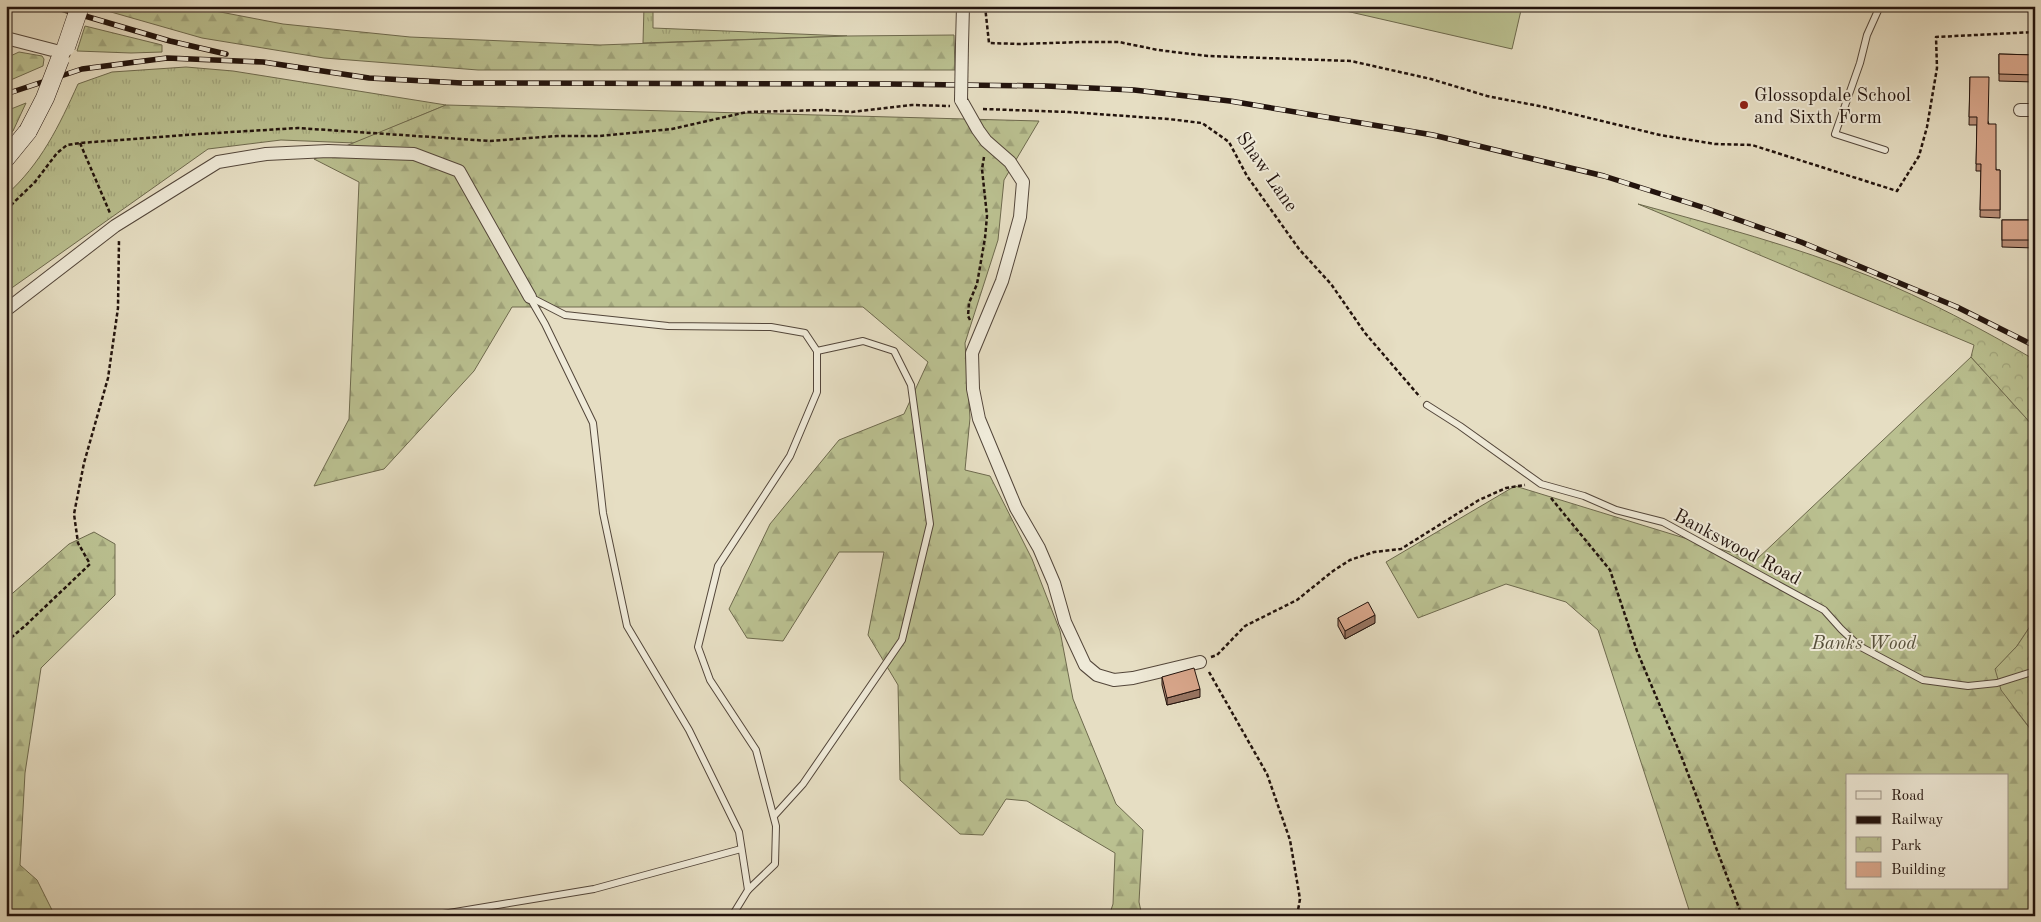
<svg xmlns="http://www.w3.org/2000/svg" width="2041" height="922" font-family="'Old Standard TT',serif">
	<style>
		.grass { fill: url(#grass-tufts); stroke: #6e6a4e }
		.forest { fill: url(#forest-firs); stroke: #6e6a4e; fill-rule: evenodd }
		.park { fill: url(#park-crowns); stroke: #6e6a4e }
		.garden { fill: #bac090; stroke: #6e6a4e }
		.lines { fill: none; stroke-linecap: round; stroke-linejoin: round }
		.lane-casing { stroke: #53463a; stroke-width: 8 }
		.street-casing { stroke: #53463a; stroke-width: 14 }
		.secondary-casing { stroke: #22130d; stroke-width: 19 }
		.path { stroke: #22130d; stroke-width: 2.5; stroke-dasharray: 4 2.5; stroke-linecap: butt }
		.lane { stroke: #efead8; stroke-width: 6 }
		.street { stroke: #efead8; stroke-width: 12 }
		.secondary { stroke: #efead8; stroke-width: 18 }
		.rail-casing { stroke: #22130d; stroke-width: 5.5 }
		.rail { stroke: #efead8; stroke-width: 4; stroke-dasharray: 11; stroke-linecap: butt }
		.street-bridge-casing { stroke: #53463a; stroke-width: 14; stroke-linecap: butt }
		.secondary-bridge-casing { stroke: #22130d; stroke-width: 19; stroke-linecap: butt }
		.street-bridge { stroke: #efead8; stroke-width: 12 }
		.secondary-bridge { stroke: #efead8; stroke-width: 18 }
		.wall { fill: #ba8f78; stroke: #22130d }
		.shaded-wall { fill: #977461; stroke: #22130d }
		.building { fill: #d8a68b; stroke: #22130d }
		.poi-dot { fill: #8f2418; stroke: #efead8; stroke-width: 2 }
		.labels { text-anchor: middle; stroke-width: 4; stroke-linejoin: round; paint-order: stroke }
		.poi-label { font-size: 19px; fill: #22130d; stroke: #efead8; text-anchor: start }
		.street-label { font-size: 19px; fill: #22130d; stroke: #efead8 }
		.park-label { font-size: 19px; font-style: italic; fill: #57503b; stroke: #efead8 }
	</style>
	<defs>
		<pattern id="grass-tufts" width="24" height="20" patternUnits="userSpaceOnUse" patternTransform="scale(1.25)"><rect width="24" height="20" fill="#bac090"/><path d="M3 7l-1-3M5 7V3M7 7l1-3M15 17l-1-3M17 17v-4M19 17l1-3" fill="none" stroke="#a0a47b"/></pattern>
		<pattern id="forest-firs" width="22" height="20" patternUnits="userSpaceOnUse" patternTransform="scale(1.25)"><rect width="22" height="20" fill="#bac090"/><path d="M5 1l3.5 6h-7zM16 11l3.5 6h-7z" fill="#a0a47b"/></pattern>
		<pattern id="park-crowns" width="20" height="18" patternUnits="userSpaceOnUse" patternTransform="scale(1.25)"><rect width="20" height="18" fill="#bac090"/><path d="M2 6a3 3 0 1 1 6 0M12 15a3 3 0 1 1 6 0" fill="none" stroke="#a0a47b"/></pattern>
	</defs>
	<rect width="100%" height="100%" fill="#e6dec3"/>
	<filter id="stains"><feTurbulence type="fractalNoise" baseFrequency=".004" numOctaves="4"/><feColorMatrix values="0 0 0 0 .2 0 0 0 0 .09 0 0 0 0 .02 0 0 0 .5 -.17"/></filter>
	<radialGradient id="worn" r=".72"><stop offset=".6" stop-color="#630" stop-opacity="0"/><stop offset="1" stop-color="#630" stop-opacity=".3"/></radialGradient>
	<g class="grass">
		<path d="M644,6h9v22l194,8 -204,7z"/>
		<path d="M186,67l47,4 213,34 -91,38 -74,-3 -73,9 -202,143v-97c35,-31 53,-69 72,-111l34,-12z"/>
	</g>
	<g class="forest">
		<path d="M104,6h85l94,18 127,13 190,8 247,-9 107,-1 1,35h-477l-154,-12 -122,-20 -98,-28z"/>
		<path d="M85,26l77,19v7l-31,1 -54,-2z"/>
		<path d="M19,52l23,4 2,3 -1,7 -37,16v-24z"/>
		<path d="M26,103l-13,28 -7,6v-26z"/>
		<path d="M446,105l593,16 -35,59 -6,60 -33,103 5,75 -5,52 25,6 42,83 28,72 13,68 43,105 27,26 -4,72 3,14h-33l4,-12 2,-51 -88,-52 -21,-2 -23,36 -23,-1 -60,-54 -2,-95 -30,-50 16,-83h-45l-56,89 -36,-3 -18,-29 41,-85 69,-84 65,-26 24,-52 -65,-55h-351l-38,64 -90,98 -70,17 35,-67 10,-237 -45,-23z"/>
		<path d="M1971,357l64,71v191l-18,27 -21,23 18,39 21,27v181h-344l-93,-286 -32,-28 -60,-18 -88,34 -32,-56 129,-76 241,74zM1847,776h160v112h-160z"/>
		<path d="M94,532l21,12v51l-74,73 -16,105 -5,92 17,15 18,36h-49v-317l63,-55z"/>
	</g>
	<g class="park">
		<path d="M1638,204c77,21 156,42 231,72 57,23 113,53 166,84v68l-64,-71 3,-12z"/>
		<path d="M2035,619v116l-34,-45 -6,-21 22,-23z"/>
	</g>
	<path class="garden" d="M1324,6h198l-10,43z"/>
	<g class="lines">
		<defs>
			<g id="lane">
				<path d="M1880,6l-13,29 -7,28 -25,71 50,16"/>
				<path d="M530,297l35,18 103,11 103,1 34,6 12,18v41l-27,64 -72,110 -20,81 12,33 46,70 20,76 -1,38 -27,26"/>
				<path d="M530,298l15,26 48,99 10,90 24,113 62,104 50,102 9,58 -16,26"/>
				<path d="M1427,405l33,21 81,58 43,12 32,14 47,12 161,88 17,19 18,17 64,34 45,6 29,-3 38,-12"/>
				<path d="M774,816l29,-32 99,-144 28,-116 -19,-139 -17,-34 -31,-10 -46,10"/>
				<path d="M431,916l163,-27 147,-40"/>
			</g>
			<g id="street">
				<path d="M6,38l58,15"/>
				<path d="M962,44l1,-38"/>
				<path d="M961,100l17,30 8,11 24,21 13,20 -3,35 -10,36 -8,28 -30,72 1,36 6,30 37,89 23,40 15,35 11,39 20,43 12,10 17,5 19,-2 67,-16"/>
				<path d="M2020,110h15"/>
				<path d="M6,310l109,-84 103,-64 48,-8 62,-3 86,3 45,17 71,126"/>
			</g>
			<path id="secondary" d="M6,158l22,-27"/>
		</defs>
		<use href="#lane" class="lane-casing"/>
		<use href="#street" class="street-casing"/>
		<use href="#secondary" class="secondary-casing"/>
		<g class="path">
			<path d="M985,6l4,37 31,1 62,-2h37l39,8 50,6 143,5 80,18 56,17 57,11 116,28 55,9 37,1 145,46 22,-35 8,-29 10,-59 -1,-31 99,-5"/>
			<path d="M983,109l86,3 99,7 34,4 27,19 18,34 52,73 32,35 34,49 55,64"/>
			<path d="M80,143l30,70"/>
			<path d="M6,210l29,-28 22,-29 10,-8 13,-2 119,-9 99,-6 192,13 67,-5h42l73,-7 75,-17 77,-2 28,2 60,-7 38,1"/>
			<path d="M970,320l-2,-4 1,-13 8,-19 8,-46 2,-22 -5,-47 2,-12"/>
			<path d="M1551,498l59,72 27,81 45,107 60,158"/>
			<path d="M6,642l20,-17 64,-61 -12,-21 -4,-29 10,-51 24,-85 10,-70 1,-69"/>
			<path d="M1211,657l6,-2 28,-29 52,-26 36,-29 17,-11 24,-8 27,-3 78,-49 27,-12 19,-3"/>
			<path d="M1209,672l58,102 23,66 10,59 -3,17"/>
		</g>
		<use href="#lane" class="lane"/>
		<use href="#street" class="street"/>
		<use href="#secondary" class="secondary"/>
		<defs>
			<g id="rail">
				<path d="M51,6l119,35 56,13"/>
				<path d="M6,94l76,-25 85,-11 96,4 106,16 93,5 427,1 157,2 88,4 96,11 203,34 171,41 101,32 96,34 156,65 78,39"/>
			</g>
		</defs>
		<use href="#rail" class="rail-casing"/>
		<use href="#rail" class="rail"/>
		<defs>
			<path id="street-bridge" d="M961,100l1,-56"/>
			<g id="secondary-bridge">
				<path d="M66,47l14,-41"/>
				<path d="M28,131l17,-33 15,-39"/>
			</g>
		</defs>
		<use href="#street-bridge" class="street-bridge-casing"/>
		<use href="#secondary-bridge" class="secondary-bridge-casing"/>
		<use href="#street-bridge" class="street-bridge"/>
		<use href="#secondary-bridge" class="secondary-bridge"/>
	</g>
	<g class="wall">
		<rect x="1941" y="6" width="77" height="4"/>
		<path d="M1999,54l36,1v27l-36,-1z"/>
		<path d="M1970,77l19,47 7,46h4v48l-20,-1 1,-46h-5l1,-46h-8z"/>
		<path d="M2002,220h33v28l-33,-1z"/>
		<path d="M1338,618l37,5 -30,16 -7,-13z"/>
		<path d="M1162,677l38,20 -33,8 -5,-20z"/>
	</g>
	<g class="shaded-wall">
		<path d="M1375,615v8l-30,16v-8z"/>
		<path d="M1200,689v8l-33,8v-7z"/>
	</g>
	<g class="building">
		<path d="M1999,54l36,1v20l-36,-1z"/>
		<path d="M1970,77h19l-1,47h8v46h4v40h-20l1,-46h-5l1,-47h-8z"/>
		<rect x="2002" y="220" width="33" height="20"/>
		<path d="M1368,602l7,13 -30,16 -7,-13z"/>
		<path d="M1194,668l6,21 -33,9 -5,-21z"/>
	</g>
	<circle class="poi-dot" cx="1744" cy="105" r="5"/>
	<g class="labels">
		<g class="poi-label">
			<text x="1754" y="101">Glossopdale School<tspan x="1754" dy="22">and Sixth Form</tspan></text>
		</g>
		<g class="street-label">
			<text transform="translate(1268 171) rotate(55)" y="7">Shaw Lane</text>
			<text transform="translate(1738 546) rotate(28)" y="7">Bankswood Road</text>
		</g>
		<g class="park-label">
			<text x="1864" y="649">Banks Wood</text>
		</g>
	</g>
	<rect width="2041" height="922" fill="none" stroke="#e6dec3" stroke-width="25"/>
	<rect x="8" y="8" width="2026" height="907" fill="none" stroke="#22130d" stroke-width="2.5"/>
	<rect x="12" y="12" width="2016" height="897" fill="none" stroke="#22130d"/>
	<rect x="1846" y="774" width="162" height="115" fill="#efead8" stroke="#9d9487"/>
	<rect x="1856" y="791" width="25" height="8" fill="#efead8" stroke="#9d9487"/>
	<text x="1891" y="800" font-size="15" fill="#22130d">Road</text>
	<rect x="1856" y="816" width="25" height="8" fill="#22130d" stroke="#9d9487"/>
	<text x="1891" y="824" font-size="15" fill="#22130d">Railway</text>
	<rect x="1856" y="837" width="25" height="15" fill="url(#park-crowns)" stroke="#9d9487"/>
	<text x="1891" y="850" font-size="15" fill="#22130d">Park</text>
	<rect x="1856" y="862" width="25" height="15" fill="#d8a68b" stroke="#9d9487"/>
	<text x="1891" y="874" font-size="15" fill="#22130d">Building</text>
	<rect width="100%" height="100%" filter="url(#stains)"/>
	<rect width="100%" height="100%" fill="url(#worn)"/>
</svg>
